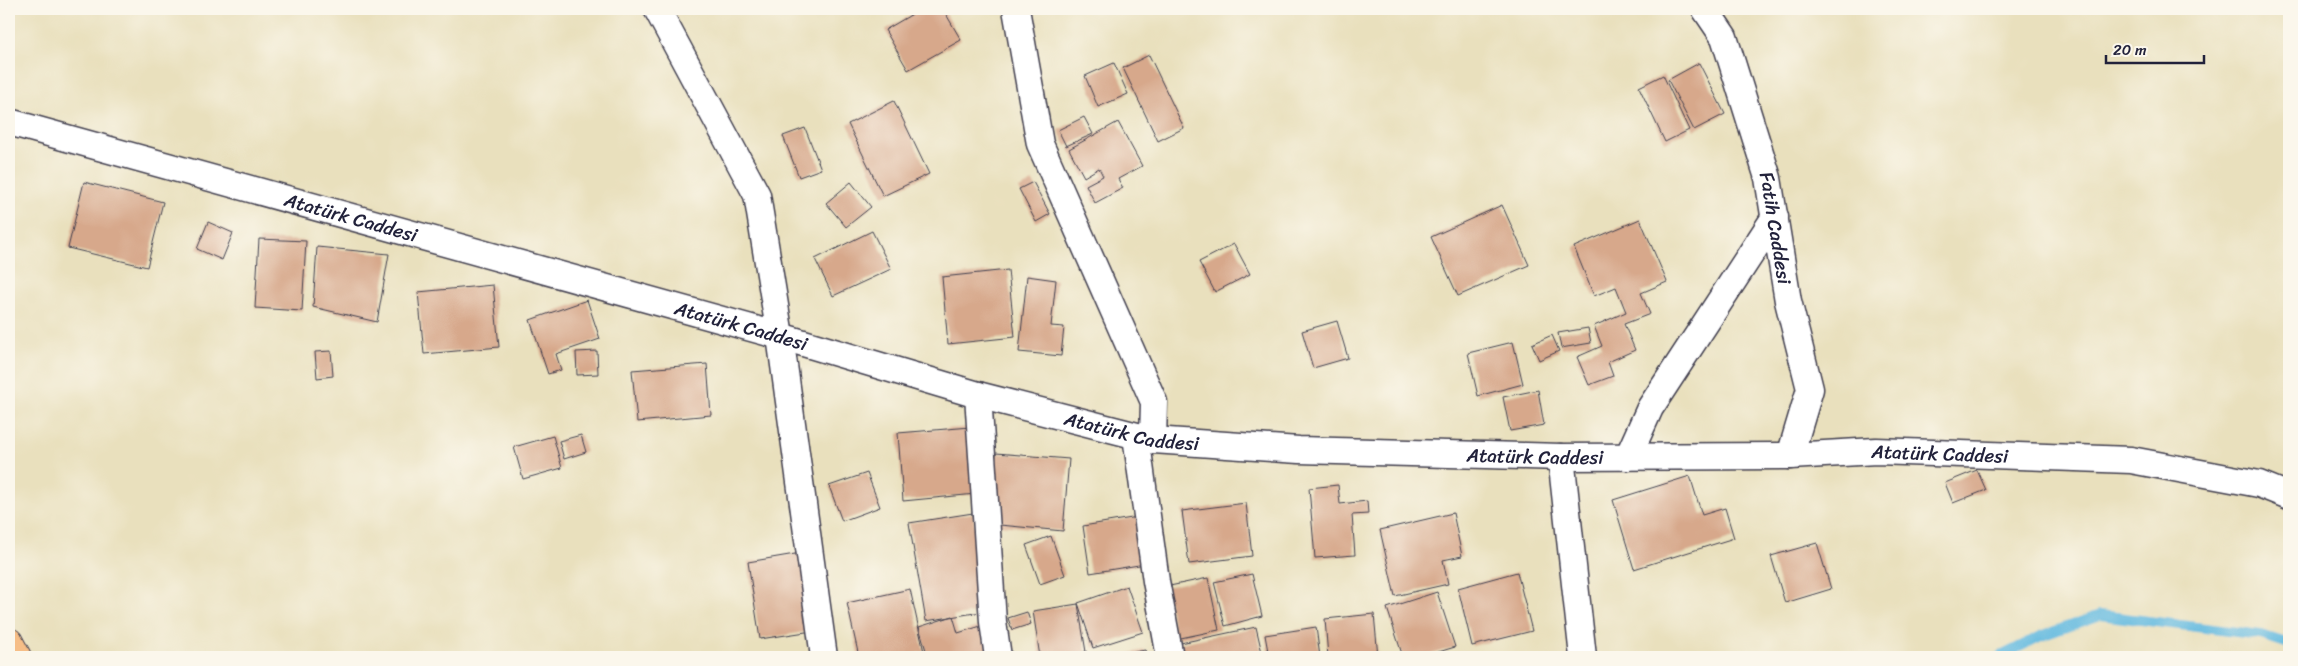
<svg xmlns="http://www.w3.org/2000/svg" width="2298" height="666" font-family="Sriracha,sans-serif">
	<style>
		.lines { fill: none; stroke-linecap: round; stroke-linejoin: round }
		.stream { stroke: #62b9df; stroke-width: 10 }
		.building { fill: #d7a88b }
		.minor-casing { stroke: #403e4e; stroke-width: 29 }
		.motorway-casing { stroke: #403e4e; stroke-width: 30 }
		.minor { stroke: #fff; stroke-width: 26 }
		.motorway { stroke: #f6be87; stroke-width: 28 }
		.labels { text-anchor: middle; stroke-width: 4.5; stroke-linejoin: round; paint-order: stroke }
		.street-label { font-size: 19px; fill: #22223b; stroke: #fbf7ec }
	</style>
	<rect width="100%" height="100%" fill="#fbf7ec"/>
	<filter id="ink" filterUnits="userSpaceOnUse"><feTurbulence type="fractalNoise" baseFrequency=".02" numOctaves="2"/><feDisplacementMap in="SourceGraphic" scale="10" xChannelSelector="R" yChannelSelector="G"/><feConvolveMatrix kernelMatrix="1 2 1 2 8 2 1 2 1" color-interpolation-filters="sRGB"/></filter>
	<filter id="wash" filterUnits="userSpaceOnUse"><feTurbulence type="fractalNoise" baseFrequency=".0096" numOctaves="4" result="noise"/><feDisplacementMap in="SourceGraphic" scale="20" xChannelSelector="R" yChannelSelector="G"/><feGaussianBlur stdDeviation="1.12" result="paint"/><feColorMatrix in="noise" values="0 0 0 0 0 0 0 0 0 0 0 0 0 0 0 0 0 1.4 0 .05"/><feComposite in="paint" operator="in"/></filter>
	<g filter="url(#wash)">
		<rect width="100%" height="100%" fill="#e9e0bd"/>
		<g class="lines">
			<path class="stream" d="M1999,657l42,-21 59,-21 161,20 28,9"/>
		</g>
		<g id="blocks">
			<g class="building">
				<path d="M921,9h22l18,31 -53,30 -23,-40z"/>
				<path d="M1149,55l35,73 -26,13 -35,-73z"/>
				<path d="M1114,63l14,31 -30,13 -13,-31z"/>
				<path d="M1699,63l26,51 -31,16 -26,-50z"/>
				<path d="M1663,75l26,55 -24,12 -26,-55z"/>
				<path d="M894,101l35,73 -46,22 -35,-72z"/>
				<path d="M1084,117l9,17 -27,12 -8,-16z"/>
				<path d="M1118,122l24,44 -24,13 5,9 -28,15 -9,-18 17,-9 -4,-8 -15,9 -15,-28z"/>
				<path d="M805,128l16,41 -22,8 -16,-41z"/>
				<path d="M84,182l79,20 -16,65 -79,-19z"/>
				<path d="M851,182l20,25 -25,20 -20,-24z"/>
				<path d="M1033,182l17,32 -14,8 -17,-33z"/>
				<path d="M1502,205l27,60 -71,31 -27,-59z"/>
				<path d="M1640,219l27,63 -26,11 9,21 -26,10 11,26 -27,12 5,14 -24,9 -12,-28 25,-11 -8,-20 32,-14 -10,-25 -22,9 -20,-49z"/>
				<path d="M208,222l25,11 -11,27 -25,-11z"/>
				<path d="M872,231l19,38 -58,27 -18,-37z"/>
				<path d="M259,239l47,2 -4,70 -47,-3z"/>
				<path d="M1234,244l16,30 -35,18 -16,-30z"/>
				<path d="M317,247l72,7 -12,68 -64,-15z"/>
				<path d="M1008,270l7,67 -67,7 -6,-67z"/>
				<path d="M1027,276l29,4 -5,46 13,1 -3,29 -42,-4z"/>
				<path d="M493,285l6,62 -75,7 -6,-62z"/>
				<path d="M587,300l13,39 -44,15 5,16 -13,4 -18,-54z"/>
				<path d="M1337,321l11,37 -35,10 -11,-37z"/>
				<path d="M1588,328l3,15 -30,5 -3,-15z"/>
				<path d="M1552,335l7,16 -20,9 -7,-16z"/>
				<path d="M1513,342l10,42 -45,12 -10,-43z"/>
				<path d="M331,351l2,25 -16,2 -2,-26z"/>
				<path d="M597,351l1,23 -21,1 -1,-23z"/>
				<path d="M707,364l4,51 -74,7 -5,-52z"/>
				<path d="M1538,390l6,35 -34,6 -7,-34z"/>
				<path d="M971,427l5,67 -73,7 -5,-68z"/>
				<path d="M581,435l5,17 -22,7 -5,-18z"/>
				<path d="M553,436l9,32 -39,11 -9,-32z"/>
				<path d="M996,453l73,6 -6,72 -74,-7z"/>
				<path d="M1977,470l9,20 -33,13 -8,-20z"/>
				<path d="M867,473l13,34 -38,14 -13,-35z"/>
				<path d="M1690,476l12,39 23,-7 9,30 -100,31 -21,-69z"/>
				<path d="M1338,485l2,19 27,-3 1,13 -16,1 3,40 -40,3 -6,-70z"/>
				<path d="M1246,503l6,53 -63,8 -7,-53z"/>
				<path d="M973,513l14,98 -61,10 -17,-98z"/>
				<path d="M1453,513l9,43 -19,4 5,24 -53,12 -15,-66z"/>
				<path d="M1138,517l7,47 -55,9 -7,-47z"/>
				<path d="M1051,536l14,39 -25,9 -14,-39z"/>
				<path d="M1817,543l14,46 -46,14 -14,-47z"/>
				<path d="M807,552l12,78 -59,9 -12,-77z"/>
				<path d="M1517,572l15,59 -60,15 -14,-58z"/>
				<path d="M1252,574l10,42 -37,10 -11,-44z"/>
				<path d="M1208,578l11,52 -43,9 -11,-52z"/>
				<path d="M1127,586l16,46 -50,16 -15,-45z"/>
				<path d="M910,589l14,63 -25,5h-40l-12,-54z"/>
				<path d="M1437,592l18,55 -33,10h-19l-16,-49z"/>
				<path d="M1078,604l8,48 -46,5 -7,-46z"/>
				<path d="M1027,612l4,12 -19,6 -4,-12z"/>
				<path d="M1374,614l4,43h-50l-3,-38z"/>
				<path d="M953,616l5,17 23,-7 10,31h-63l-9,-30z"/>
				<path d="M1256,627l7,30h-84l-3,-13z"/>
				<path d="M1316,627l4,30h-51l-4,-22z"/>
				<path d="M1145,650l2,7h-31v-1z"/>
			</g>
		</g>
	</g>
	<g filter="url(#ink)">
		<use href="#blocks" fill-opacity="0" stroke="#403e4e" stroke-width="1"/>
		<g class="lines">
			<defs>
				<g id="minor">
					<path d="M657,9l100,186 23,141 44,321"/>
					<path d="M1016,9l24,135 114,258 -1,38"/>
					<path id="s1" d="M1705,9l19,28 44,141 20,123 22,88 -20,67"/>
					<path id="s2" d="M9,122l771,214 198,59 175,45 146,10 262,7 229,-1 86,-5 255,9 128,24 30,12"/>
					<path d="M978,395l15,227 5,35"/>
					<path d="M1136,436l20,145 14,76"/>
					<path d="M1561,457l22,200"/>
					<path d="M1628,457l22,-49 125,-191"/>
				</g>
				<path id="motorway" d="M9,642l8,15"/>
			</defs>
			<use href="#minor" class="minor-casing"/>
			<use href="#motorway" class="motorway-casing"/>
			<use href="#minor" class="minor"/>
			<use href="#motorway" class="motorway"/>
		</g>
	</g>
	<g class="labels">
		<g class="street-label">
			<text dy="7" stroke="none"><textPath href="#s2" startOffset="355">Atatürk Caddesi</textPath></text>
			<text dy="7" stroke="none"><textPath href="#s1" startOffset="232">Fatih Caddesi</textPath></text>
			<text dy="7" stroke="none"><textPath href="#s2" startOffset="760">Atatürk Caddesi</textPath></text>
			<text dy="7" stroke="none"><textPath href="#s2" startOffset="1165">Atatürk Caddesi</textPath></text>
			<text dy="7" stroke="none"><textPath href="#s2" startOffset="1975">Atatürk Caddesi</textPath></text>
			<text dy="7" stroke="none"><textPath href="#s2" startOffset="1570">Atatürk Caddesi</textPath></text>
		</g>
	</g>
	<rect width="2298" height="666" fill="none" stroke="#fbf7ec" stroke-width="30"/>
	<path d="M2106 55v8h98v-8" fill="none" stroke="#22223b" stroke-width="2.5"/>
	<text x="2113" y="55" font-size="15" fill="#22223b" stroke="#fbf7ec" stroke-width="4" paint-order="stroke">20 m</text>
</svg>
